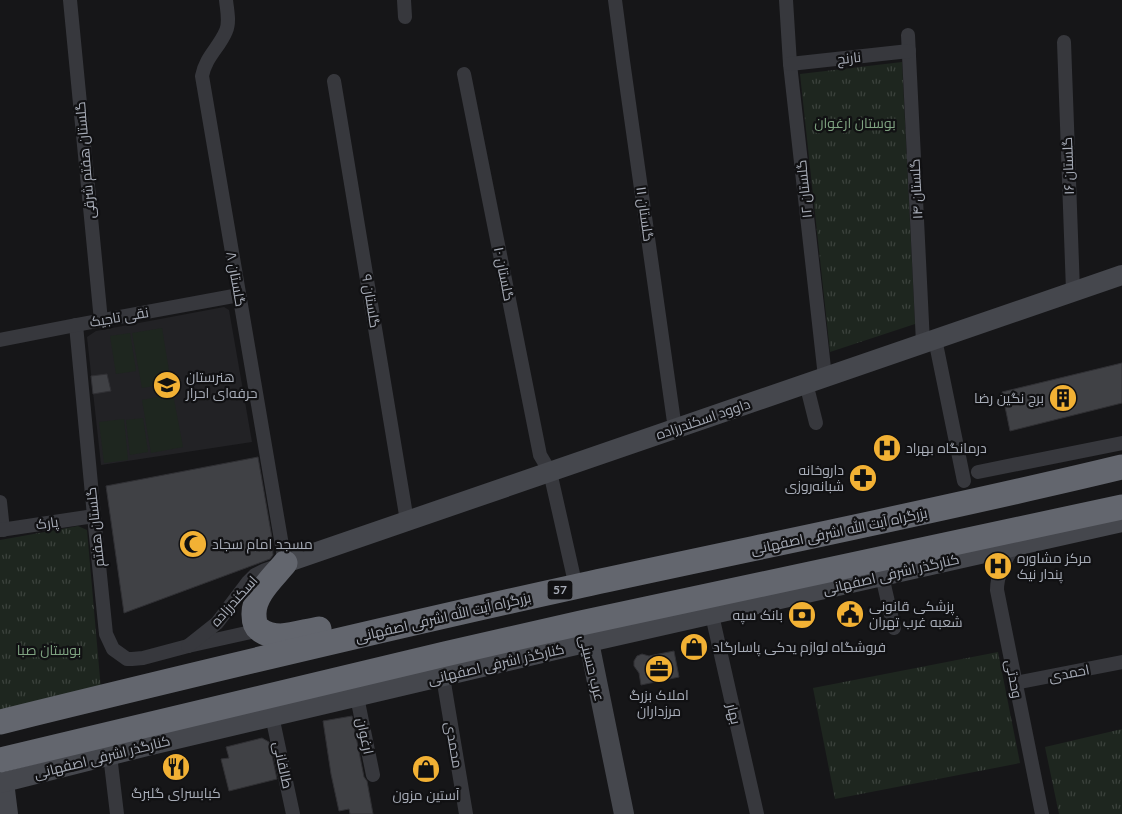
<svg xmlns="http://www.w3.org/2000/svg" width="1122" height="814" font-family="Lato,Cairo,sans-serif">
	<style>
		.built { fill: #222225 }
		.grass { fill: #1e261f }
		.park { fill: url(#park-tufts) }
		.building { fill: #404145; stroke: #303034 }
		.lines { fill: none; stroke-linecap: round; stroke-linejoin: round }
		.street { stroke: #37383d; stroke-width: 14 }
		.secondary { stroke: #45474d; stroke-width: 20 }
		.highway { stroke: #63666e; stroke-width: 25 }
		.labels { text-anchor: middle; stroke-width: 4.5; stroke-linejoin: round; paint-order: stroke }
		.shield { fill: #111113; stroke: #7b7e86; stroke-width: 1 }
		.shield-label { font-size: 12px; font-weight: bold; fill: #a8adb8 }
		.street-label { font-size: 14px; fill: #a8adb8; stroke: #111113 }
		.park-label { font-size: 14px; fill: #7fa381; stroke: #111113 }
		.poi-label { font-size: 14px; fill: #a8adb8; stroke: #111113; text-anchor: start }
	</style>
	<defs>
		<pattern id="park-tufts" width="24" height="20" patternUnits="userSpaceOnUse" patternTransform="scale(1.25)"><rect width="24" height="20" fill="#1e261f"/><path d="M3 7l-1-3M5 7V3M7 7l1-3M15 17l-1-3M17 17v-4M19 17l1-3" fill="none" stroke="#3c433d"/></pattern>
	</defs>
	<rect width="100%" height="100%" fill="#161618"/>
	<path class="built" d="M224,307l5,3 23,132 -151,23 -14,-128 9,-6z"/>
	<g class="grass">
		<path d="M162,328l9,55 -29,5 -10,-55z"/>
		<path d="M130,333l6,38 -20,3 -6,-38z"/>
		<path d="M173,394l10,53 -32,6 -9,-53z"/>
		<path d="M143,418l5,34 -18,3 -4,-35z"/>
		<path d="M124,419l4,41 -24,3 -5,-41z"/>
	</g>
	<g class="park">
		<path d="M902,62l13,262 -85,28 -30,-278z"/>
		<path d="M78,526l9,4 14,160 -101,23v-173z"/>
		<path d="M998,652l22,111 -185,36 -22,-111z"/>
		<path d="M1122,729v85h-63l-14,-67z"/>
	</g>
	<g class="building">
		<path d="M1122,363v40l-112,28 -8,-39z"/>
		<path d="M107,374l4,17 -18,3 -2,-18z"/>
		<path d="M258,457l14,81 1,17 -3,4 -146,54 -18,-127z"/>
		<path d="M674,651l5,26 -38,8 -2,-12 -5,-7v-5l3,-5 5,-2 7,2z"/>
		<path d="M352,716l12,61 3,4 6,33h-23l-1,-5 -10,2 -8,-37 -8,-53z"/>
		<path d="M262,738l7,4 8,37 -48,12 -8,-32 8,-1 -3,-11z"/>
	</g>
	<g class="lines">
		<g class="street">
			<path d="M70,0l31,321"/>
			<path d="M404,0l1,17"/>
			<path d="M615,0l8,61 52,368"/>
			<path d="M786,0l4,64 35,313"/>
			<path d="M908,35l15,308"/>
			<path d="M1064,42l9,249"/>
			<path d="M790,64l119,-13"/>
			<path d="M464,74l76,381 10,17 26,115"/>
			<path d="M334,81l73,440"/>
			<path d="M76,325l18,191 12,118 7,15 14,10h5l11,-1 45,-12 72,-16"/>
			<path d="M935,339l29,142"/>
			<path d="M0,340l76,-15 163,-30"/>
			<path d="M806,383l10,40"/>
			<path d="M978,472l144,-29"/>
			<path d="M0,502l3,28"/>
			<path d="M0,530l94,-14"/>
			<path d="M1013,547c-8,14 -16,27 -16,43l45,224"/>
			<path d="M882,576l12,52"/>
			<path d="M712,615l45,199"/>
			<path d="M188,646l29,-23 31,-41 7,-7 10,-5 20,-7 -83,-487c4,-20 17,-28 24,-45 4,-9 1,-21 0,-31"/>
			<path d="M443,677l23,137"/>
			<path d="M1015,683l107,-21"/>
			<path d="M357,697l16,78"/>
			<path d="M272,716l21,98"/>
			<path d="M110,755l7,59"/>
		</g>
		<g class="secondary">
			<path d="M285,563l837,-288"/>
			<path d="M584,631l5,11 35,172"/>
			<path d="M4,782l4,32"/>
			<path d="M0,783l151,-38 438,-103 533,-120"/>
		</g>
		<g class="highway">
			<path d="M285,563c-12,15 -32,32 -31,52 0,5 1,11 5,14 6,5 15,7 22,7 13,-1 26,-5 38,-7"/>
			<path d="M0,722c191,-47 382,-93 574,-135 183,-40 366,-76 548,-120"/>
			<path d="M0,760l445,-106 136,-31 541,-116"/>
		</g>
	</g>
	<defs>
		<symbol id="school-disc" viewBox="-11 -11 22 22"><circle r="9.5" fill="#f2b134" stroke="#111113"/><path d="M0-5L7-2L0 1L-7-2ZM-4 1L0 2.5L4 1V4Q0 6-4 4Z" fill="#111"/></symbol>
		<symbol id="building-disc" viewBox="-11 -11 22 22"><circle r="9.5" fill="#f2b134" stroke="#111113"/><path d="M-4-6H4V6H1V3H-1V6H-4ZM-2.5-4.3h1.7v1.8h-1.7ZM.8-4.3h1.7v1.8H.8ZM-2.5-1h1.7V.8h-1.7ZM.8-1h1.7V.8H.8Z" fill="#111"/></symbol>
		<symbol id="hospital-disc" viewBox="-11 -11 22 22"><circle r="9.5" fill="#f2b134" stroke="#111113"/><path d="M-5-5h3v3.5h4V-5h3V5h-3V1.5h-4V5h-3Z" fill="#111"/></symbol>
		<symbol id="pharmacy-disc" viewBox="-11 -11 22 22"><circle r="9.5" fill="#f2b134" stroke="#111113"/><path d="M-2-6h4v4h4v4h-4v4h-4v-4h-4v-4h4Z" fill="#111"/></symbol>
		<symbol id="mosque-disc" viewBox="-11 -11 22 22"><circle r="9.5" fill="#f2b134" stroke="#111113"/><path d="M3.5-4.9A6 6 0 1 0 3.5 4.9A5 5 0 1 1 3.5-4.9Z" fill="#111"/></symbol>
		<symbol id="civic-disc" viewBox="-11 -11 22 22"><circle r="9.5" fill="#f2b134" stroke="#111113"/><path d="M-.6-6.5H3V-4.5H.6V-3L4-1V1h2V6H-6V1h2V-1L-.6-3ZM-1.2 2.5V6h2.4V2.5Z" fill="#111"/></symbol>
		<symbol id="bank-disc" viewBox="-11 -11 22 22"><circle r="9.5" fill="#f2b134" stroke="#111113"/><path d="M-6-4H6V4H-6ZM0-2.3a2.3 2.3 0 1 0 0 4.6a2.3 2.3 0 1 0 0-4.6Z" fill="#111"/></symbol>
		<symbol id="shop-disc" viewBox="-11 -11 22 22"><circle r="9.5" fill="#f2b134" stroke="#111113"/><path d="M-5-2.5h2.3a2.7 3.5 0 0 1 5.4 0H5L5.5 6h-11ZM-1.5-2.5h3a1.5 2.3 0 0 0-3 0Z" fill="#111"/></symbol>
		<symbol id="office-disc" viewBox="-11 -11 22 22"><circle r="9.5" fill="#f2b134" stroke="#111113"/><path d="M-6-3h4V-5.5h4V-3h4V5H-6ZM-1-4.5V-3h2v-1.5ZM-6 0V1H6V0Z" fill="#111"/></symbol>
		<symbol id="restaurant-disc" viewBox="-11 -11 22 22"><circle r="9.5" fill="#f2b134" stroke="#111113"/><path d="M-5-6h1v4h1v-4h1v4h1v-4h1v5L-1.5 .5V6h-2V.5L-5-1ZM5-6V6H3V1.5H1.5Q1.5-4 5-6Z" fill="#111"/></symbol>
	</defs>
	<g fill-rule="evenodd">
		<use href="#school-disc" x="151" y="369" width="32" height="32"/>
		<use href="#building-disc" x="1047" y="382" width="32" height="32"/>
		<use href="#hospital-disc" x="871" y="432" width="32" height="32"/>
		<use href="#pharmacy-disc" x="847" y="462" width="32" height="32"/>
		<use href="#mosque-disc" x="177" y="528" width="32" height="32"/>
		<use href="#hospital-disc" x="982" y="550" width="32" height="32"/>
		<use href="#civic-disc" x="834" y="598" width="32" height="32"/>
		<use href="#bank-disc" x="786" y="599" width="32" height="32"/>
		<use href="#shop-disc" x="678" y="631" width="32" height="32"/>
		<use href="#office-disc" x="643" y="653" width="32" height="32"/>
		<use href="#restaurant-disc" x="160" y="751" width="32" height="32"/>
		<use href="#shop-disc" x="410" y="753" width="32" height="32"/>
	</g>
	<g class="labels">
		<rect class="shield" x="547.5" y="580.5" width="25" height="19" rx="4"/>
		<g class="shield-label">
			<text x="560" y="594">57</text>
		</g>
		<g class="street-label">
			<text transform="translate(849 58) rotate(-6)" y="5">نارنج</text>
			<text transform="translate(85 160) rotate(-95)" y="5">گلستان هفتم شرقی</text>
			<text transform="translate(1068 166) rotate(-92)" y="5">گلستان ۱۶</text>
			<text transform="translate(804 189) rotate(-96)" y="5">گلستان ۱۲</text>
			<text transform="translate(916 189) rotate(-93)" y="5">گلستان ۱۴</text>
			<text transform="translate(645 214) rotate(82)" y="5">گلستان ۱۱</text>
			<text transform="translate(504 274) rotate(79)" y="5">گلستان ۱۰</text>
			<text transform="translate(236 279) rotate(80)" y="5">گلستان ٨</text>
			<text transform="translate(371 301) rotate(81)" y="5">گلستان ۹</text>
			<text transform="translate(119 317) rotate(-10)" y="5">نقی تاجیک</text>
			<text transform="translate(703 419) rotate(-19)" y="5">داوود اسکندرزاده</text>
			<text transform="translate(47 523) rotate(-8)" y="5">پارک</text>
			<text transform="translate(95 527) rotate(-96)" y="5">گلستان هفتم</text>
			<text transform="translate(839 531) rotate(-12)" y="5">بزرگراه آیت الله اشرفی اصفهانی</text>
			<text transform="translate(891 574) rotate(-13)" y="5">کنارگذر اشرفی اصفهانی</text>
			<text transform="translate(234 601) rotate(-48)" y="5">اسکندرزاده</text>
			<text transform="translate(443 617) rotate(-13)" y="5">بزرگراه آیت الله اشرفی اصفهانی</text>
			<text transform="translate(496 664) rotate(-13)" y="5">کنارگذر اشرفی اصفهانی</text>
			<text transform="translate(592 668) rotate(76)" y="5">عرب حسینی</text>
			<text transform="translate(1069 673) rotate(-11)" y="5">احمدی</text>
			<text transform="translate(1014 679) rotate(79)" y="5">وحدتی</text>
			<text transform="translate(734 714) rotate(77)" y="5">بهار</text>
			<text transform="translate(365 736) rotate(78)" y="5">ارغوان</text>
			<text transform="translate(454 745) rotate(80)" y="5">محمدی</text>
			<text transform="translate(102 757) rotate(-14)" y="5">کنارگذر اشرفی اصفهانی</text>
			<text transform="translate(283 765) rotate(78)" y="5">طالقانی</text>
		</g>
		<g class="park-label">
			<text x="855" y="128">بوستان ارغوان</text>
			<text x="49" y="655">بوستان صبا</text>
		</g>
		<g class="poi-label">
			<text x="186" y="382">هنرستان<tspan x="186" dy="16">حرفه‌ای احرار</tspan></text>
			<text x="1044" y="403" text-anchor="end">برج نگین رضا</text>
			<text x="906" y="453">درمانگاه بهراد</text>
			<text x="844" y="475" text-anchor="end">داروخانه<tspan x="844" dy="16">شبانه‌روزی</tspan></text>
			<text x="212" y="549">مسجد امام سجاد</text>
			<text x="1017" y="563">مرکز مشاوره<tspan x="1017" dy="16">پندار نیک</tspan></text>
			<text x="869" y="611">پزشکی قانونی<tspan x="869" dy="16">شعبه غرب تهران</tspan></text>
			<text x="783" y="620" text-anchor="end">بانک سپه</text>
			<text x="713" y="652">فروشگاه لوازم یدکی پاسارگاد</text>
			<text x="659" y="700" text-anchor="middle">املاک بزرگ<tspan x="659" dy="16">مرزداران</tspan></text>
			<text x="176" y="798" text-anchor="middle">کبابسرای گلبرگ</text>
			<text x="426" y="800" text-anchor="middle">آستین مزون</text>
		</g>
	</g>
</svg>
